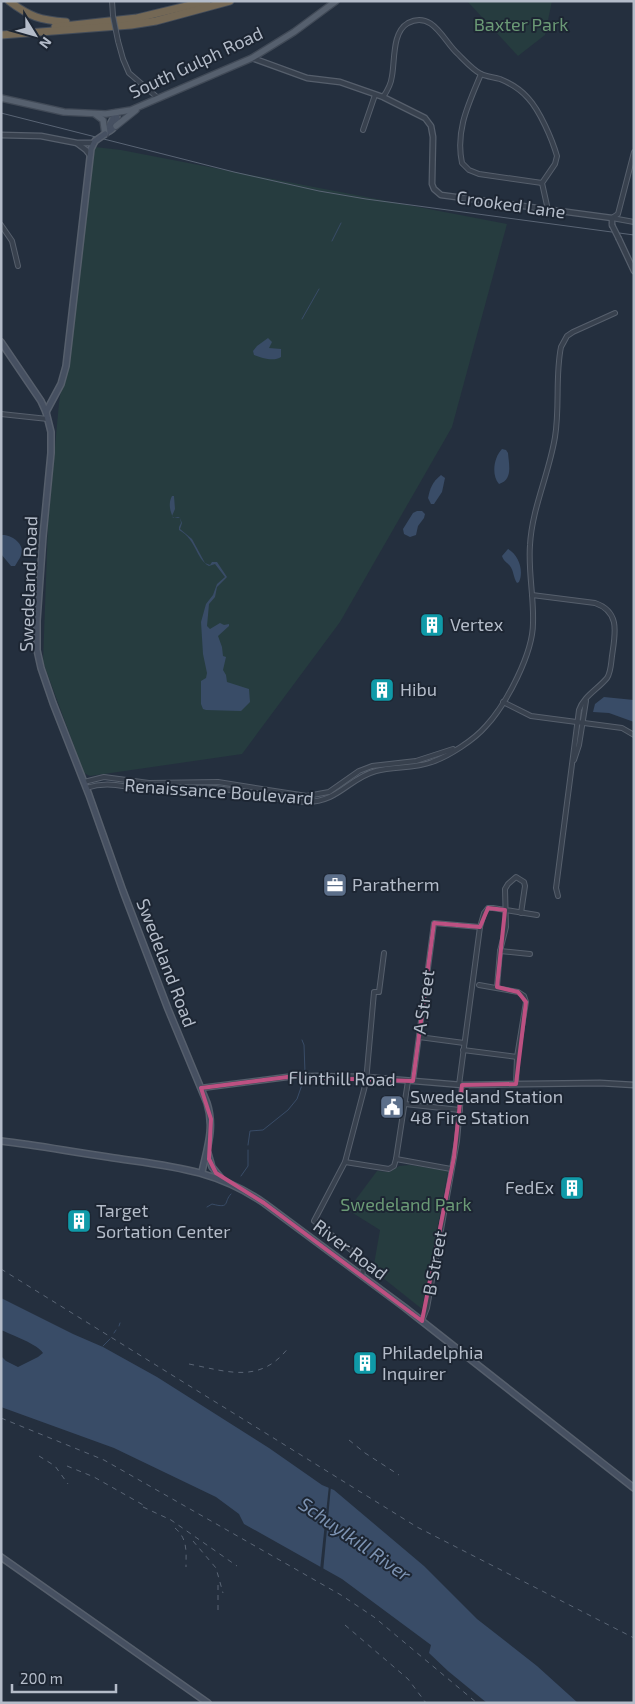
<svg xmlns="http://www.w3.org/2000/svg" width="635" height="1704" font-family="'Exo 2',sans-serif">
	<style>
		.green { fill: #263c3f }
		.water { fill: #394c67 }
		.pier { fill: #242f3e }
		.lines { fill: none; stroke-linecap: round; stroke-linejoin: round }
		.stream { stroke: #394c67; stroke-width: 1 }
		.minor-casing { stroke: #565f6c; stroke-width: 6 }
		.tertiary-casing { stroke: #565f6c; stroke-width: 7 }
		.secondary-casing { stroke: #565f6c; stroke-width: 8 }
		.primary-casing { stroke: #414a57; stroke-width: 8 }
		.motorway-casing { stroke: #434c59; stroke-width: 9 }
		.minor { stroke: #38414e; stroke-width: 4 }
		.tertiary { stroke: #38414e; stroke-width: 4.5 }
		.secondary { stroke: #465061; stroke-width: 5 }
		.primary { stroke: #56606e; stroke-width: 5.5 }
		.motorway { stroke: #746855; stroke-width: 7 }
		.tram { stroke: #5a6575; stroke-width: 1 }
		.rail { stroke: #5a6575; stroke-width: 1; stroke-dasharray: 5 5; stroke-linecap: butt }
		.minor-bridge-casing { stroke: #565f6c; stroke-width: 6; stroke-linecap: butt }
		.tertiary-bridge-casing { stroke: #565f6c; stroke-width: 7; stroke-linecap: butt }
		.secondary-bridge-casing { stroke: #565f6c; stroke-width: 8; stroke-linecap: butt }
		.minor-bridge { stroke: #38414e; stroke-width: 4 }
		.tertiary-bridge { stroke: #38414e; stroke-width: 4.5 }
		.secondary-bridge { stroke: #465061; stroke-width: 5 }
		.marked { fill: none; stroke: #bd5182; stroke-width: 4; stroke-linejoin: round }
		.labels { text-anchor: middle; stroke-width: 4; stroke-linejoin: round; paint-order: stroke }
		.park-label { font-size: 18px; fill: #6b9a76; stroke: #1d2633 }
		.street-label { font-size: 18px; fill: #b4bcc9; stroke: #1d2633 }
		.poi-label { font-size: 18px; fill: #b4bcc9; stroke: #1d2633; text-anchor: start }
		.water-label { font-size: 19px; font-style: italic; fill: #7c92b1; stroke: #1d2633 }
	</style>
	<rect width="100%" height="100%" fill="#242f3e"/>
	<g class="green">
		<path d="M467,1h85l-7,34 -27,21z"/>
		<path d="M95,147l26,3 386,74 -55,203 -112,195 -98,132 -152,22 -6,-3 -41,-111 5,-138 11,-121z"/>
		<path d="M410,1165l38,6 -26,138 -49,-39 7,-40 -32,-20 29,-39 13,1 9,-6z"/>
	</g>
	<g class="water">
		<path d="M268,338l4,4 -3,6 12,1v8c-7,5 -19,1 -27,-2l-1,-4 4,-5z"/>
		<path d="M502,449l4,1 2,3c1,12 5,27 -9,31 -8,-9 -5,-27 3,-35z"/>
		<path d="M441,475l4,3 -3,14 -8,12h-3l-3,-6c2,-9 4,-16 13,-23z"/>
		<path d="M172,496h2l1,13 -3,7 2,2 4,-1 2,1 2,5 -2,6 12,10 13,24 5,2 2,-3h5l10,15 -10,10 -2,10 -6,7 -2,22 3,3 10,-6 4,2 5,-1v2l-11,10 4,11 1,9 3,1 -3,13 3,5 1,7 22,7 1,13 -9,9 -35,-1 -3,-1 -2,-5v-23l5,-3 1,-5 -4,-19 -2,-32 5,-18 7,-9 4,-11 8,-7 -10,-13 -6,2c-14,-8 -12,-26 -30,-36v-3l2,-4 -1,-5h-7c-3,-8 -5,-14 -1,-22z"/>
		<path d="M417,511h5l3,3 -1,4 -6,8 -2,9 -6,2 -6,-3 -1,-5 10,-16z"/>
		<path d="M1,535c9,-1 21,7 21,16 0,5 -5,11 -7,15h-4l-10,-12z"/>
		<path d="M508,549c11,6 16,22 11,33l-2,1c-4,-6 -3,-12 -7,-17 -3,-4 -6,-4 -8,-10z"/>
		<path d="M604,697l30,3v22l-25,-9 -16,-1 2,-8z"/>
		<path d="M1,1298l72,36 30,13 54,30 112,71 53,37 12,5 90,76 53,53 60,47 41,37h-91l-39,-32 -19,-18 2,-8 -89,-66 -98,-55 -5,-10 -23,-17 -102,-49 -113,-41v-51l5,5 12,6 20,-10 5,-4c-4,-8 -33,-19 -42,-23z"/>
	</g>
	<path class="pier" d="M329,1485l2,1 -8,86 -3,-2z"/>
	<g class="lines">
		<g class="stream">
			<path d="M332,241l9,-18"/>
			<path d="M302,319l17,-30"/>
			<path d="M302,1040l2,5 1,27"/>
			<path d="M248,1145l2,-14 13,-1 25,-20 9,-11 7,-20"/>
			<path d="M241,1176l7,-10v-16"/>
			<path d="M207,1207l5,-3c19,5 11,-2 19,-10"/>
			<path d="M119,1326l1,-3"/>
			<path d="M114,1333l2,-3"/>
			<path d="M103,1346l7,-7"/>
		</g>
		<defs>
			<g id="minor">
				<path d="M112,1l1,15"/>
				<path d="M118,41l5,18 6,14 29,25"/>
				<path d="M481,74c-12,29 -26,56 -19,89l7,7 10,4 63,9"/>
				<path d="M383,97c5,-7 8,-13 9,-21 3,-16 0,-44 16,-53 25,-13 36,19 50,31 7,7 15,16 23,20 6,3 13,3 19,5 10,4 21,11 28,19 12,13 24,41 29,58l-2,8 -13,19 6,27"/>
				<path d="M363,130l12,-35"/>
				<path d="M612,218l6,-4 16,-62"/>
				<path d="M612,218l22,4"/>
				<path d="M1,225l11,16 6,25"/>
				<path d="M1,414l47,5"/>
				<path d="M532,595l63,8c26,9 20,31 17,53 -1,7 -1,16 -5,22 -9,11 -24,19 -28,32l-23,178 2,8"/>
				<path d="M503,702l28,14 91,12 12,7"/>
				<path d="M574,760l5,-15 7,-44"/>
				<path d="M84,782l20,-5 45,6 69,-1 89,14 22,-4 30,-21 13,-5 44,-5 37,-12"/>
				<path d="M86,788c24,-8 38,0 61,1 23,2 46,-3 69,-1 30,3 60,13 90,14 33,0 43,-24 70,-31 18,-5 38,-2 56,-9 17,-6 42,-22 54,-36 21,-23 47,-73 47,-103 1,-26 -5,-52 -3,-78 2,-37 19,-71 25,-108 5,-30 0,-61 6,-90l6,-11 6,-4 42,-19"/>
				<path d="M500,951l30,3"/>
				<path d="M479,985l39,7 6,4 2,6 -9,55 -1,27"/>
				<path d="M497,987l3,-36 6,-24 -1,-38 3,-5 8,-7 8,5 1,4 -4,27"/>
				<path d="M419,1037l45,6"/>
				<path d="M463,1050l54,7"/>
				<path d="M413,1081l21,-158 46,4"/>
				<path d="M459,1085l21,-158 4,-14 4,-5h5l44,7"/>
				<path d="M405,1104l55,6"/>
				<path d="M396,1159l12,-78"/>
				<path d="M345,1162l44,7 5,-3 2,-7 55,10"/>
				<path d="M362,1276l2,-11 -3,-7 -47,-37 31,-59 21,-80 8,-90h5l5,-39"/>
				<path d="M422,1321l5,-13 30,-167 5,-56"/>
			</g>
			<g id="tertiary">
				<path d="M252,58l55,20 33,4 43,15 42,21 6,8 2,11 -1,47 2,5 7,6 171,23v7"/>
				<path d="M1,135l40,1 36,7h17"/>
				<path d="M78,144l8,6 4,5"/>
				<path d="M619,239l15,32"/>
				<path d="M201,1088l86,-11 29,-1 50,1 96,8 138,-2 34,2"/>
			</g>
			<g id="secondary">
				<path d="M106,132l10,-19"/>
				<path d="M106,133c9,-4 13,-10 10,-20"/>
				<path d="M1,342l40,59 5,11 5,20v21l-8,83 -6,85v29l4,18 12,35 36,92 34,96 45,118 39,94c8,25 0,45 -5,69"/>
				<path d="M46,412l15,-28 5,-18 25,-217 4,-8"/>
				<path d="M1,1141c36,4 71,11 107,16 59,9 105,11 156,46l140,104 230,181"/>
				<path d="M208,1153l4,14 9,11"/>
				<path d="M1,1557l207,146"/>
			</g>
			<g id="primary">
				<path d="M1,98l63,14 42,2 25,-4 121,-52 42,-26 42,-31"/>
				<path d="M95,114l8,6 2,14"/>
				<path d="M116,126l20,-16"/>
			</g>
			<g id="motorway">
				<path d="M9,1c21,16 31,19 57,21"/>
				<path d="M55,27l82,-9 70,-17"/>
				<path d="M1,35l130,-10 25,-4 74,-20"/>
			</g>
		</defs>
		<use href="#minor" class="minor-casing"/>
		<use href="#tertiary" class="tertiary-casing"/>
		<use href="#secondary" class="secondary-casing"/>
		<use href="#primary" class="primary-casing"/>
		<use href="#motorway" class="motorway-casing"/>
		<use href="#minor" class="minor"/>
		<use href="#tertiary" class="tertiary"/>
		<use href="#secondary" class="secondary"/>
		<use href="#primary" class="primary"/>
		<use href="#motorway" class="motorway"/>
		<path class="tram" d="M1,113l233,59 85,19 47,8 268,36"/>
		<g class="rail">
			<path d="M1,1269l416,258 217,111"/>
			<path d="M189,1364c40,8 72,20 100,-17"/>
			<path d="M1,1418l103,42 237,135 33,22 103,86"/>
			<path d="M349,1440l16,13 34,22"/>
			<path d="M39,1456l16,10 13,18"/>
			<path d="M67,1466l27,11 51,29"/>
			<path d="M143,1507l28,13 66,46"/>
			<path d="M175,1528c13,11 11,24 11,39"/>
			<path d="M193,1541l23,27 7,25"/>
			<path d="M218,1610v-25"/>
			<path d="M345,1625l63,54 18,24"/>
		</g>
		<defs>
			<path id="minor-bridge" d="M113,16l5,25"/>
			<path id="tertiary-bridge" d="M612,225l7,14"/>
			<path id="secondary-bridge" d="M95,141l10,-7"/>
		</defs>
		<use href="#minor-bridge" class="minor-bridge-casing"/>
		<use href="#tertiary-bridge" class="tertiary-bridge-casing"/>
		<use href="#secondary-bridge" class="secondary-bridge-casing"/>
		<use href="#minor-bridge" class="minor-bridge"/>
		<use href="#tertiary-bridge" class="tertiary-bridge"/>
		<use href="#secondary-bridge" class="secondary-bridge"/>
	</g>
	<path class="marked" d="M488,908l17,2 -8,77 21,5 8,10 -10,82 -54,1 -8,72 -32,164 -158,-118 -48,-30 -7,-14 2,-40 -10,-31 86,-11 126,4 21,-158 46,4z"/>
	<defs>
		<symbol id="building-square" viewBox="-11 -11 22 22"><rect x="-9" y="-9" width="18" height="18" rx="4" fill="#0f9aa8" stroke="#1d2633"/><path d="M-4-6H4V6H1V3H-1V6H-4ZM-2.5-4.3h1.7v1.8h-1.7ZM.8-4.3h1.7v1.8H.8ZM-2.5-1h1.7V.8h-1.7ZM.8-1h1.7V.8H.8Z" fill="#fff"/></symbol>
		<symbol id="office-square" viewBox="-11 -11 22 22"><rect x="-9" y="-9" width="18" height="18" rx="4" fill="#5c6f8a" stroke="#1d2633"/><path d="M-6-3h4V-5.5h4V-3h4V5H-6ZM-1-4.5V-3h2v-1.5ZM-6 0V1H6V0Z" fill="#fff"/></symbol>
		<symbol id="civic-square" viewBox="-11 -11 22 22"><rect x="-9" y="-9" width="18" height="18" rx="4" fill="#5c6f8a" stroke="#1d2633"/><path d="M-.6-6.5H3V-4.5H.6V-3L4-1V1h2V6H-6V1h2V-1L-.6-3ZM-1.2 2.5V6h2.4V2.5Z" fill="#fff"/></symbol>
	</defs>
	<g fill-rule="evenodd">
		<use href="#building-square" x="418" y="611" width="28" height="28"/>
		<use href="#building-square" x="368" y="676" width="28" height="28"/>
		<use href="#office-square" x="321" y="871" width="28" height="28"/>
		<use href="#civic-square" x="378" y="1093" width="28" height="28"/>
		<use href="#building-square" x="558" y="1174" width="28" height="28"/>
		<use href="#building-square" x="65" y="1207" width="28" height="28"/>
		<use href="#building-square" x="351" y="1349" width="28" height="28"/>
	</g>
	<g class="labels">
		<g class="park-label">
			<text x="521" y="31">Baxter Park</text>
			<text x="406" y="1211">Swedeland Park</text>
		</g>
		<g class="street-label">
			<text transform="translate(196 63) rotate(-25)" y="6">South Gulph Road</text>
			<text transform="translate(511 205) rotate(8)" y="6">Crooked Lane</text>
			<text transform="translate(29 584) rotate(-88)" y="6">Swedeland Road</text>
			<text transform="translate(219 792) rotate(4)" y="6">Renaissance Boulevard</text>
			<text transform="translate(166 963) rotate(69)" y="6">Swedeland Road</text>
			<text transform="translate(424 1002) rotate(-82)" y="6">A Street</text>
			<text transform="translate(342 1079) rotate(1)" y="6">Flinthill Road</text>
			<text transform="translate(350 1250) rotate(37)" y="6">River Road</text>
			<text transform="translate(435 1263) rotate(-80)" y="6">B Street</text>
		</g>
		<g class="poi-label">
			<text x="450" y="631">Vertex</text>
			<text x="400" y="696">Hibu</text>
			<text x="352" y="891">Paratherm</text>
			<text x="410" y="1103">Swedeland Station<tspan x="410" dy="21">48 Fire Station</tspan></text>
			<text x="554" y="1194" text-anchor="end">FedEx</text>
			<text x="96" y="1217">Target<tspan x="96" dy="21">Sortation Center</tspan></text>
			<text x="382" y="1359">Philadelphia<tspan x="382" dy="21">Inquirer</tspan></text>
		</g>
		<g class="water-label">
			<text transform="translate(355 1539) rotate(35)" y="7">Schuylkill River</text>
		</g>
	</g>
	<rect width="635" height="1704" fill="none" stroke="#b4bcc9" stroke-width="5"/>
	<g transform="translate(35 35) rotate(127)" stroke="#1d2633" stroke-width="4" paint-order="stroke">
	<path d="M0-4L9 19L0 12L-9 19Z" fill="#b4bcc9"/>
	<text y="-8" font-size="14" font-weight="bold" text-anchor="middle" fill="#b4bcc9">N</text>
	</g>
	<path d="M12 1684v8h104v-8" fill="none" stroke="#b4bcc9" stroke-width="2.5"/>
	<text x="20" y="1684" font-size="15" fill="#b4bcc9" stroke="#1d2633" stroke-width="4" paint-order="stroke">200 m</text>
</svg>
